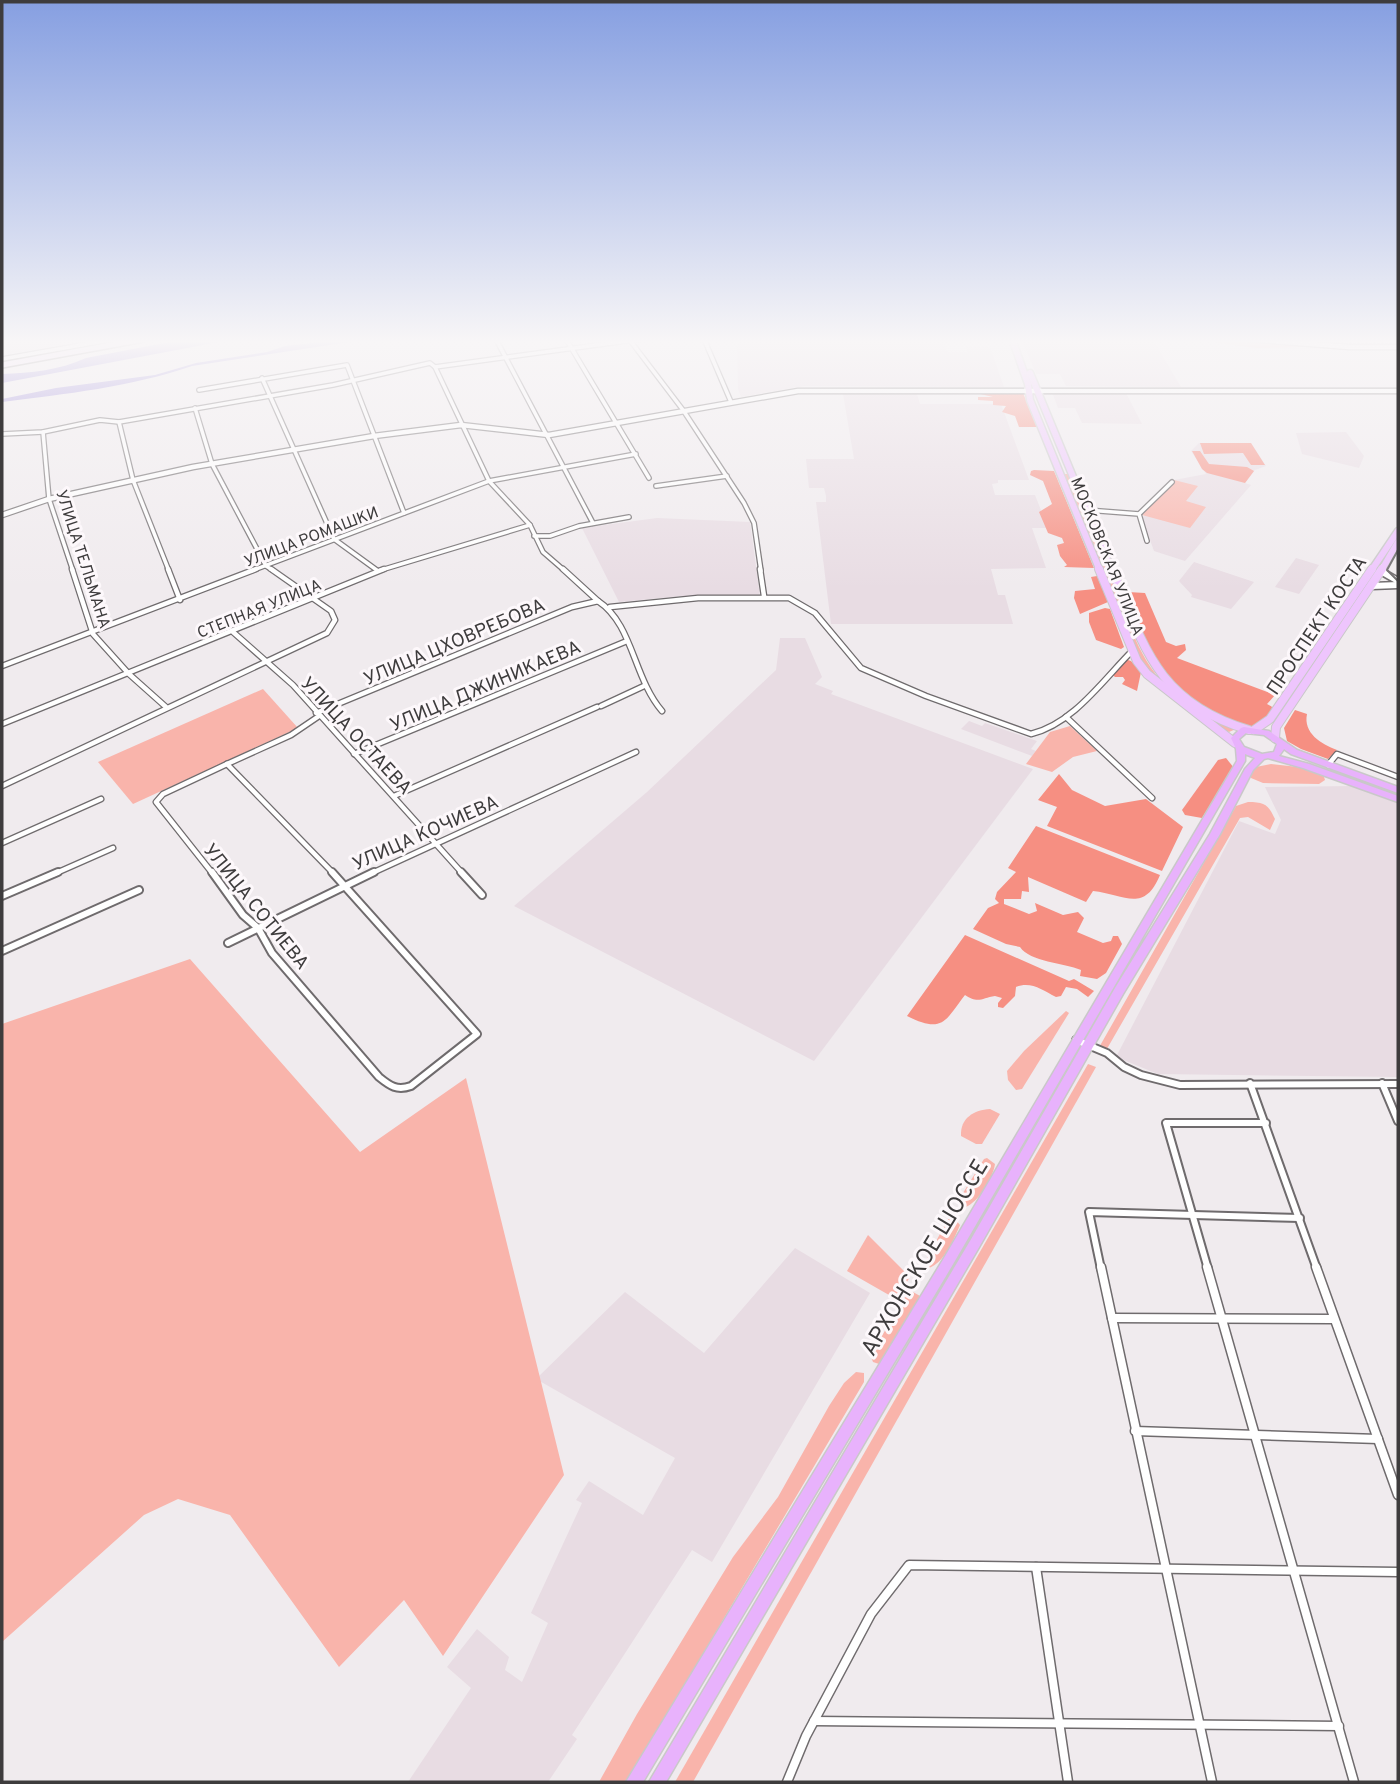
<svg xmlns="http://www.w3.org/2000/svg" width="1400" height="1784" font-family="Overpass,sans-serif">
	<style>
		.built { fill: #e8dce3 }
		.green { fill: #f9b4ab }
		.forest { fill: #f68f82 }
		.water { fill: #9380d6 }
		.lines { fill: none; stroke-linecap: round; stroke-linejoin: round }
		.stream { stroke: #9380d6; stroke-width: 2 }
		.minor-far3-casing { stroke: #6f6b6d; stroke-width: 6 }
		.minor-far2-casing { stroke: #6f6b6d; stroke-width: 7 }
		.minor-far1-casing { stroke: #6f6b6d; stroke-width: 10 }
		.minor-casing { stroke: #6f6b6d; stroke-width: 11 }
		.tertiary-far1-casing { stroke: #6f6b6d; stroke-width: 7 }
		.tertiary-casing { stroke: #6f6b6d; stroke-width: 9 }
		.secondary-casing { stroke: #6f6b6d; stroke-width: 8 }
		.primary-far1-casing { stroke: #c9c8c9; stroke-width: 9 }
		.primary-casing { stroke: #c9c8c9; stroke-width: 10 }
		.trunk-casing { stroke: #c9c8c9; stroke-width: 3 }
		.minor-far3 { stroke: #fff; stroke-width: 3.5 }
		.minor-far2 { stroke: #fff; stroke-width: 4.5 }
		.minor-far1 { stroke: #fff; stroke-width: 6 }
		.minor { stroke: #fff; stroke-width: 8 }
		.tertiary-far1 { stroke: #fff; stroke-width: 4.5 }
		.tertiary { stroke: #fff; stroke-width: 6 }
		.secondary { stroke: #f6e2fe; stroke-width: 5 }
		.primary-far1 { stroke: #eec5fd; stroke-width: 6 }
		.primary { stroke: #eec5fd; stroke-width: 8 }
		.trunk { fill: #e8b2fc; fill-rule: evenodd }
		.tram { stroke: #6e6b6d; stroke-width: 2 }
		.labels { text-anchor: middle; stroke-width: 6; stroke-linejoin: round; paint-order: stroke }
		.far-street-label { font-size: 16px; fill: #3e3c3d; stroke: #fdf8fb }
		.street-label { font-size: 19px; fill: #3e3c3d; stroke: #fdf8fb }
		.near-street-label { font-size: 23px; fill: #3e3c3d; stroke: #fdf8fb }
	</style>
	<rect width="100%" height="100%" fill="#f0ebee"/>
	<g class="built">
		<path d="M3,339h89l-84,15z"/>
		<path d="M944,340l3,12h20l-1,-5h24l14,40 -200,-1 -63,11 -3,-8 -1,-47z"/>
		<path d="M1022,340h131l28,47 -115,-1 -6,-12h-24z"/>
		<path d="M1052,392l74,1 16,31 -60,-1 -7,-15h-17z"/>
		<path d="M843,394h74l3,10h81l28,76h-31v3l-6,1 3,11h40l13,33h-16l14,40 -55,1 7,26h7l8,29h-182l-15,-122h10v-6l-2,-8h-15l-3,-29h48z"/>
		<path d="M1346,432l18,24 -5,12 -57,-14 -6,-21z"/>
		<path d="M1199,443h52l15,23 -11,4 -10,13 6,2 -66,76 -31,-10 -12,-33 32,-38 32,-6 -15,-23z"/>
		<path d="M657,518l93,4 10,74h-78l-63,6 -37,-74z"/>
		<path d="M1296,558l23,7 -20,29 -24,-7z"/>
		<path d="M1194,562l60,20 -23,27 -40,-12 1,-2 -13,-14z"/>
		<path d="M780,638h25l17,39 -7,7 18,7 -2,3 202,75 -219,292 -300,-155 133,-114 129,-122z"/>
		<path d="M969,721l13,5 3,-3 52,18 -6,8 5,2 -4,5 -71,-27z"/>
		<path d="M1353,786l45,16v275l-240,-3 -42,-17 123,-236 36,13 6,-14 -16,-33z"/>
		<path d="M795,1248l75,45 -158,269 -20,-12 -120,185 5,4 -29,43h-140l63,-94 -24,-21 30,-38 32,28 -4,13 17,12 26,-59 -17,-10 51,-110 -6,-3 13,-19 54,34 32,-57 -139,-79 89,-87 79,61z"/>
	</g>
	<g class="green">
		<path d="M1214,339l88,5 -30,-5h88l-21,1 -2,2 3,4 -83,2 -40,-5z"/>
		<path d="M1062,474h7l41,97 -9,-1z"/>
		<path d="M1174,480l24,6 -12,15 20,6 -16,21 -48,-13z"/>
		<path d="M1102,573h9c14,37 25,84 55,112 20,17 47,30 70,44l-7,3c-25,-15 -56,-29 -76,-52 -25,-29 -36,-72 -51,-107z"/>
		<path d="M263,689l35,39 -165,76 -35,-42z"/>
		<path d="M1070,726l27,25 -24,6 -21,15 -26,-8 24,-32z"/>
		<path d="M1271,764l36,4 16,6 2,6 -6,4 -56,-1 -12,-5 -1,-4 6,-7z"/>
		<path d="M1248,802c16,0 20,2 27,17l-5,11 -22,-13 -8,1 -136,236 -7,-3 139,-245z"/>
		<path d="M190,959l170,193 106,-74 98,397 -121,181 -39,-56 -65,67 -109,-152 -52,-16 -34,16 -142,127v-618z"/>
		<path d="M1066,1011l3,2 -47,76 -6,1 -8,-10 -1,-9 17,-20z"/>
		<path d="M1088,1064l8,3 -403,715h-18z"/>
		<path d="M990,1109l10,5 -18,30h-6l-15,-8c-1,-18 13,-26 29,-27z"/>
		<path d="M987,1158l8,6c-2,14 -17,38 -29,43l-6,-1 3,-13 21,-34z"/>
		<path d="M954,1218l6,7c-6,14 -16,38 -31,43l-2,-10 21,-39z"/>
		<path d="M868,1235l42,42 -14,22 -49,-28z"/>
		<path d="M913,1292l7,4 -4,11 -37,57 -6,-2 -2,-5 3,-8 33,-55z"/>
		<path d="M856,1372l8,1v9l-237,400h-28l38,-68 96,-157 45,-60 51,-91 15,-23z"/>
	</g>
	<g class="forest">
		<path d="M976,393h47l14,34h-18l-4,-11 -13,-4 4,-6 -13,-1v-4l-15,-1v-3h15z"/>
		<path d="M1200,443h51l14,22h-14l-8,-12 -39,1z"/>
		<path d="M1192,451h8l9,13 38,3 7,4 -9,12 -38,-10 -5,-4z"/>
		<path d="M1034,470l20,1 40,97 -30,-1 3,-2 -7,-9 -3,-11 7,-2 -2,-5 -14,-5 -9,-21 13,-8 -9,-23 -13,-6 1,-4z"/>
		<path d="M1097,576l11,26 -28,12 -6,-16 1,-7 20,-2 -4,-12z"/>
		<path d="M1128,592l17,1 21,49 10,4 9,-2 1,6 -9,8 98,37 -8,9 7,4c-5,7 -10,16 -19,18 -26,6 -89,-45 -101,-68 -11,-20 -17,-44 -26,-66z"/>
		<path d="M1105,608l5,1 14,38 -3,2 -25,-9 -7,-18v-9z"/>
		<path d="M1125,659l6,2 10,11 -4,19 -15,-7 3,-4 -2,-3h-8l-3,-3z"/>
		<path d="M1295,710l12,4c-4,19 14,30 30,36l-9,9 -27,-10 -14,-8 -3,-13z"/>
		<path d="M1226,758l8,10 -32,50 -17,-3 -3,-5 36,-50z"/>
		<path d="M1059,774l13,16 33,16 41,-7 37,28 -21,44 -115,-45 10,-19 -19,-7z"/>
		<path d="M1036,826l124,49c-16,39 -36,19 -67,16l-7,11 -58,-25 1,15 -7,-1 -1,8h-17v5l25,10 8,-3 -2,-8 28,12 15,-3 6,6 -7,14 26,11 8,-2 2,-5h5l4,8 -16,29 -9,6 -17,-3 1,-6c-17,-7 -51,-8 -61,-23l-14,-3 -33,-15 15,-21 11,-5 -4,-4 2,-7 19,-20 -8,-4z"/>
		<path d="M965,935l104,46 5,-2 20,12 -6,6 -11,-8 -11,-2 -5,9 -5,1c-14,-7 -25,-16 -40,-10l-1,9 -12,12 -5,-1v-4l4,-5 -7,-2c-13,2 -17,8 -30,-1 -20,26 -22,39 -58,21z"/>
	</g>
	<g class="water">
		<path d="M185,339h50l-233,44v-9c29,-1 58,-4 84,-16z"/>
		<path d="M344,339h25l-177,27c-61,21 -127,28 -190,36v-3l54,-11 99,-13 41,-12 71,-11 18,-6z"/>
	</g>
	<g class="lines">
		<path class="stream" d="M1287,340l62,-1"/>
		<defs>
			<g id="minor-far3">
				<path d="M566,339l83,139"/>
				<path d="M629,339l54,71 61,93 10,20 7,48"/>
				<path d="M704,339l27,63"/>
				<path d="M498,343l95,180"/>
				<path d="M2,359l113,-20"/>
				<path d="M435,367l54,114 41,44 13,27 22,19"/>
				<path d="M262,378l72,161 44,32"/>
				<path d="M199,390l148,-25 57,148"/>
				<path d="M195,408l17,56 54,102 8,5"/>
				<path d="M119,422l14,58 36,91"/>
				<path d="M43,432l6,67 24,72"/>
				<path d="M2,434l41,-2 57,-12 19,2 214,-37 97,-22 5,4 206,-28"/>
				<path d="M656,486l71,-10"/>
				<path d="M1087,510l52,4 8,27"/>
				<path d="M1139,514l33,-32"/>
				<path d="M534,536h16l29,-10 50,-9"/>
				<path d="M251,571l238,-90 147,-27"/>
				<path d="M378,571l152,-46"/>
			</g>
			<g id="minor-far2">
				<path d="M72,569l21,65 36,40 37,33"/>
				<path d="M168,569l12,31"/>
				<path d="M563,569l35,32"/>
				<path d="M760,569l4,27"/>
				<path d="M610,607l88,-9h91l26,15 46,55 65,28 105,38c42,-10 72,-54 101,-83"/>
				<path d="M233,632l60,53 170,189"/>
				<path d="M2,666l254,-97"/>
				<path d="M601,706l43,-20"/>
				<path d="M316,713l256,-106 26,-6c35,23 35,76 64,110"/>
				<path d="M1066,717l86,81"/>
				<path d="M2,724l382,-155"/>
				<path d="M354,754l273,-113"/>
				<path d="M227,764l107,110"/>
				<path d="M227,764l64,-29 28,-19"/>
				<path d="M1328,765l9,-11 61,23"/>
				<path d="M2,786l325,-153 8,-13 -4,-9 -60,-42"/>
				<path d="M394,796l203,-89"/>
				<path d="M2,843l99,-44"/>
				<path d="M54,874l59,-26"/>
				<path d="M213,874l-57,-72 7,-8 64,-30"/>
				<path d="M370,874l266,-122"/>
			</g>
			<g id="minor-far1">
				<path d="M212,872l31,43 15,13 14,25 107,124c11,9 18,14 32,9l66,-52 -145,-162"/>
				<path d="M461,872l21,23"/>
				<path d="M2,896l56,-24"/>
				<path d="M228,943l146,-71"/>
				<path d="M2,951l137,-61"/>
				<path d="M1076,1040l31,13 17,14 17,8 39,10 218,-1"/>
				<path d="M1250,1083l67,186"/>
				<path d="M1382,1083l16,38"/>
				<path d="M1101,1269l-12,-57 211,6"/>
				<path d="M1208,1269l-42,-146h100"/>
			</g>
			<g id="minor">
				<path d="M1101,1267l111,515"/>
				<path d="M1207,1267l147,515"/>
				<path d="M1316,1267l82,228"/>
				<path d="M1112,1318l222,1"/>
				<path d="M1135,1431l243,8"/>
				<path d="M1036,1567l32,215"/>
				<path d="M814,1721l525,5"/>
				<path d="M787,1782l19,-46 65,-122 38,-49 489,7"/>
			</g>
			<g id="tertiary-far1">
				<path d="M1249,339l100,8h49"/>
				<path d="M2,515l47,-16 144,-32 181,-31 87,-11 88,10 249,-44h600"/>
				<path d="M1383,566l1,5"/>
			</g>
			<g id="tertiary">
				<path d="M1383,569l1,4 14,8"/>
				<path d="M1372,586l26,-1"/>
			</g>
			<path id="secondary" d="M2,365l142,-26"/>
			<g id="primary-far1">
				<path d="M1012,339l16,45 2,16 70,171"/>
				<path d="M1030,373l82,198"/>
				<path d="M1371,571l27,-40"/>
				<path d="M1381,571l17,-29"/>
			</g>
			<g id="primary">
				<path d="M1099,569l38,92 10,13 88,69"/>
				<path d="M1112,569c32,79 46,134 137,161"/>
				<path d="M1254,730l16,-11 102,-150"/>
				<path d="M1275,738l1,-11 106,-158"/>
			</g>
			<path id="trunk" d="M1244,727l25,4 28,19 101,37v6l-107,-39 -7,-5 -5,7 30,8 89,32v6l-95,-34 -35,-10 -4,1 -11,11 -33,64 -97,160 -145,255 -312,533h-17l321,-541 145,-253 95,-154 35,-65 10,-11 -10,-4v7l-293,505 -309,516h-17l318,-524 293,-497 -1,-12 -5,-11 10,-10zM1246,733l18,2 13,9 -3,8 -12,2 -18,-7 -5,-8z"/>
		</defs>
		<use href="#minor-far3" class="minor-far3-casing"/>
		<use href="#minor-far2" class="minor-far2-casing"/>
		<use href="#minor-far1" class="minor-far1-casing"/>
		<use href="#minor" class="minor-casing"/>
		<use href="#tertiary-far1" class="tertiary-far1-casing"/>
		<use href="#tertiary" class="tertiary-casing"/>
		<use href="#secondary" class="secondary-casing"/>
		<use href="#primary-far1" class="primary-far1-casing"/>
		<use href="#primary" class="primary-casing"/>
		<use href="#trunk" class="trunk-casing"/>
		<use href="#minor-far3" class="minor-far3"/>
		<use href="#minor-far2" class="minor-far2"/>
		<use href="#minor-far1" class="minor-far1"/>
		<use href="#minor" class="minor"/>
		<use href="#tertiary-far1" class="tertiary-far1"/>
		<use href="#tertiary" class="tertiary"/>
		<use href="#secondary" class="secondary"/>
		<use href="#primary-far1" class="primary-far1"/>
		<use href="#primary" class="primary"/>
		<use href="#trunk" class="trunk"/>
		<path class="tram" d="M1398,550l-11,20 11,11"/>
	</g>
	<linearGradient id="sky" x2="0" y2="1"><stop stop-color="#869fe1"/><stop offset="0.58" stop-color="#f8f6f7"/><stop offset="1" stop-color="#f8f6f7" stop-opacity="0"/></linearGradient>
	<rect width="1400" height="589" fill="url(#sky)"/>
	<g class="labels">
		<g class="far-street-label">
			<text transform="translate(311 536) rotate(-21)" y="6">УЛИЦА РОМАШКИ</text>
			<text transform="translate(1108 556) rotate(68)" y="6">МОСКОВСКАЯ УЛИЦА</text>
			<text transform="translate(84 559) rotate(72)" y="6">УЛИЦА ТЕЛЬМАНА</text>
			<text transform="translate(259 608) rotate(-22)" y="6">СТЕПНАЯ УЛИЦА</text>
		</g>
		<g class="street-label">
			<text transform="translate(1316 625) rotate(-56)" y="7">ПРОСПЕКТ КОСТА</text>
			<text transform="translate(454 641) rotate(-23)" y="7">УЛИЦА ЦХОВРЕБОВА</text>
			<text transform="translate(485 685) rotate(-23)" y="7">УЛИЦА ДЖИНИКАЕВА</text>
			<text transform="translate(357 735) rotate(47)" y="7">УЛИЦА ОСТАЕВА</text>
			<text transform="translate(425 832) rotate(-24)" y="7">УЛИЦА КОЧИЕВА</text>
			<text transform="translate(257 906) rotate(51)" y="7">УЛИЦА СОТИЕВА</text>
		</g>
		<g class="near-street-label">
			<text transform="translate(924 1257) rotate(-59)" y="8">АРХОНСКОЕ ШОССЕ</text>
		</g>
	</g>
	<rect width="1400" height="1784" fill="none" stroke="#3e3c3d" stroke-width="7"/>
</svg>
